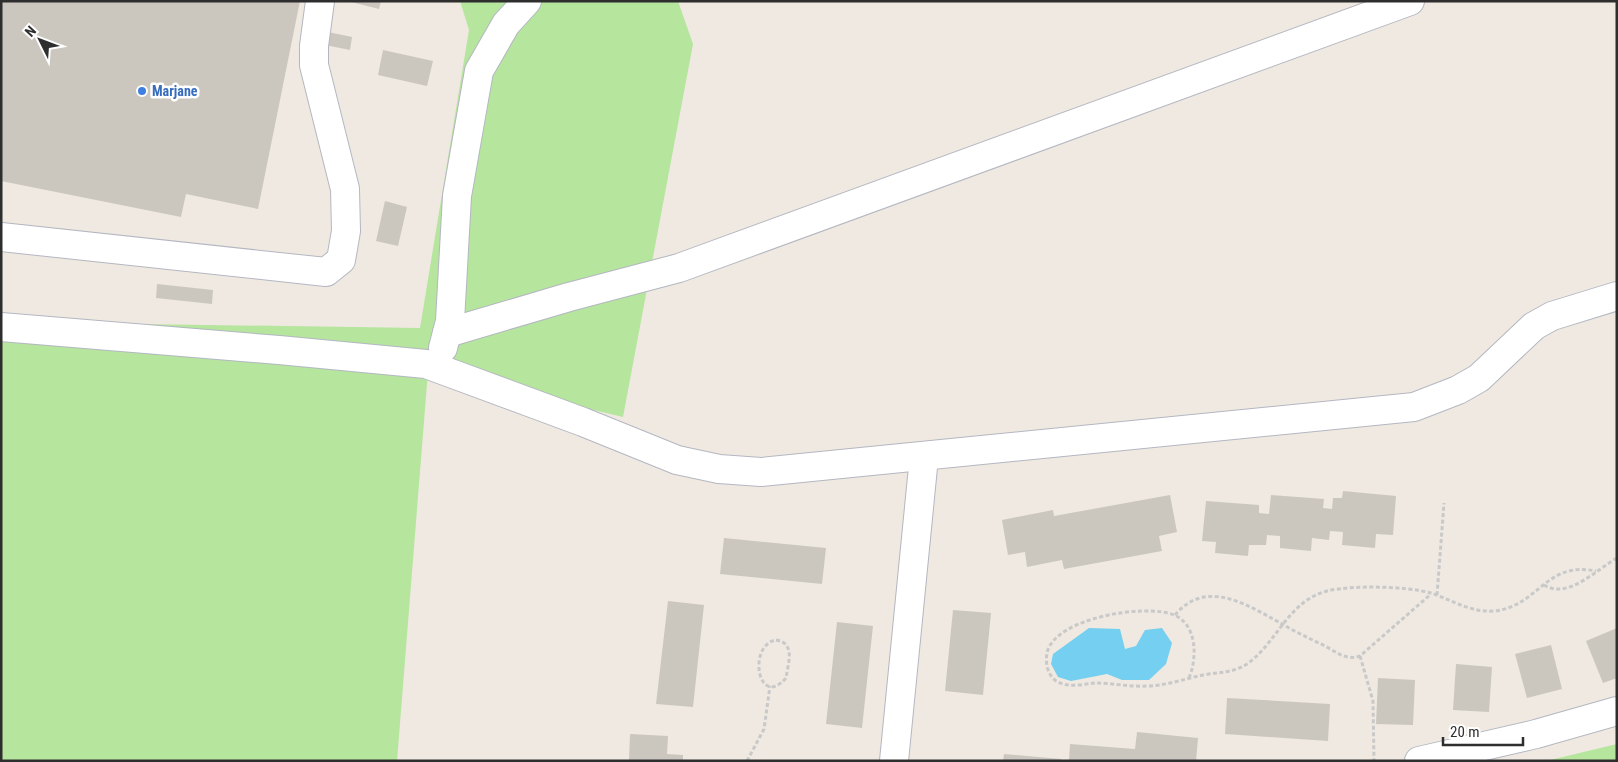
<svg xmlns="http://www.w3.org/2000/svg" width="1618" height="762" font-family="'Roboto Condensed',sans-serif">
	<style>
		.green { fill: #b6e59e }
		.water { fill: #75cff0 }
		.building { fill: #cbc7bf }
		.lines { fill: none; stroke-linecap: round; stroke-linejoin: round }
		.minor-casing { stroke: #b4b7c1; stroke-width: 30 }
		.path { stroke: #c9c9c9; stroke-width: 3; stroke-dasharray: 4 2.5; stroke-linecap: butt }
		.minor { stroke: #fff; stroke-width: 28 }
		.shop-dot { fill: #3f7fe0; stroke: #fff; stroke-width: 2 }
		.labels { text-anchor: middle; stroke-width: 5; stroke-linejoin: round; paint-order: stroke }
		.shop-label { font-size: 14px; font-weight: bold; fill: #366cbe; stroke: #fff; text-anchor: start }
	</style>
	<rect width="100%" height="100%" fill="#efe9e1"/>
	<g class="green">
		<path d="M460,1h218l15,43 -70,373 -195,-46 -31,390h-396v-439l419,6 49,-298z"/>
		<path d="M1617,744v17h-71z"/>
	</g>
	<path class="water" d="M1089,628l31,1 5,20 11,-3 9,-16 17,-2 10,15 -6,21 -17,16h-27l-15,-6 -36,7 -13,-4 -7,-13 2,-10z"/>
	<g class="building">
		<path d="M1,1h299l-42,208 -72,-15 -5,23 -180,-36z"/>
		<path d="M347,1h34l-2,8z"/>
		<path d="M328,32l24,5 -2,13 -25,-5z"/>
		<path d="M383,50l50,11 -6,25 -49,-11z"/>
		<path d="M385,201l22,6 -9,39 -22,-5z"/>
		<path d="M157,284l56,6 -1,14 -56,-6z"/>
		<path d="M1343,491l53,5 -3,39 -17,-1 -1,14 -33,-3 1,-13 -13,-1 -1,9 -17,-2 -1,13 -31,-3v-12l-13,-1 -1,10h-17l-1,11 -33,-3 1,-11 -14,-1 4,-40 53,4v8l10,1 2,-19 53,4 -1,9 9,1 1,-11h9z"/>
		<path d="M1170,495l7,37 -18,4 3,15 -98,18 -2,-9 -35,7 -2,-15 -17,3 -6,-35 51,-10 1,6z"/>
		<path d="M724,538l102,10 -4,36 -102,-10z"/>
		<path d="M668,601l36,4 -11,102 -37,-3z"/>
		<path d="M953,610l38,3 -8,82 -38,-4z"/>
		<path d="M837,622l36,4 -11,102 -36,-4z"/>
		<path d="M1617,628v50l-14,5 -17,-42z"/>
		<path d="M1551,645l11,44 -35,9 -12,-44z"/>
		<path d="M1456,664l36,3 -3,45 -36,-2z"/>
		<path d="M1378,678l37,2 -2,45 -37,-1z"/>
		<path d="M1227,698l103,6 -2,37 -103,-7z"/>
		<path d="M1137,732l61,6 -2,23h-127l1,-17 65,5z"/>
		<path d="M630,734l38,2 -1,18 16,1v6h-54z"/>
		<path d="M1004,754l57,5v2h-58z"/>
	</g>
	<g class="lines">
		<defs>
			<g id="minor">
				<path d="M1,237l325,35 15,-12 5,-29 -1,-42 -31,-124v-19l6,-45"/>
				<path d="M1,327l278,23 147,14 157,58 94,38 42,9 42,3 653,-65 44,-17 21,-12 55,-52 18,-10 65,-20"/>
				<path d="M447,333l122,-36 110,-29 731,-267"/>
				<path d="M443,348l7,-27 7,-125 22,-125 27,-47 21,-23"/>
				<path d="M894,761l30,-304"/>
				<path d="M1419,761l117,-27 81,-23"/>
			</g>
		</defs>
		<use href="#minor" class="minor-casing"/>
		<g class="path">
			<path d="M1544,585c24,15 53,-16 73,-27"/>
			<path d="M1437,595l7,-92"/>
			<path d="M1175,615c32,-38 74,-9 109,10 13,8 27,14 41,21 11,6 22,15 35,10l71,-62"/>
			<path d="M776,640c20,3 12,24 10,38 -28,32 -39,-33 -10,-38z"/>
			<path d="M1360,656l13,45 1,60"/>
			<path d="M1189,678c8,-19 9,-53 -15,-63 -28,-12 -120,3 -127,38 -2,11 1,24 11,29 11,6 26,2 38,1 16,0 33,4 50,3 19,0 38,-7 57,-11 16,-3 30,-2 44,-11 30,-21 41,-63 80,-73 26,-6 78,-5 104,2 21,7 40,20 64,18 45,-6 50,-50 101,-40"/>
			<path d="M747,761l17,-32 6,-43"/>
		</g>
		<use href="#minor" class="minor"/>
	</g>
	<circle class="shop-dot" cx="142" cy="91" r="5"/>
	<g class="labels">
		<g class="shop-label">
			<text x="152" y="96">Marjane</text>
		</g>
	</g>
	<rect width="1618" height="762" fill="none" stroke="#2e2e2e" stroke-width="5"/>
	<g transform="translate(40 40) rotate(312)" stroke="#ffffff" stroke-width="4" paint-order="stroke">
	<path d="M0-4L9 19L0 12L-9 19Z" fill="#2e2e2e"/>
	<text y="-8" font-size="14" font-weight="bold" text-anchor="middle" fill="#2e2e2e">N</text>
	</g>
	<path d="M1443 737v8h80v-8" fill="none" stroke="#2e2e2e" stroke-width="2.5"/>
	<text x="1450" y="737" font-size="15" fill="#2e2e2e" stroke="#ffffff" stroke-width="4" paint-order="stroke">20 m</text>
</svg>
